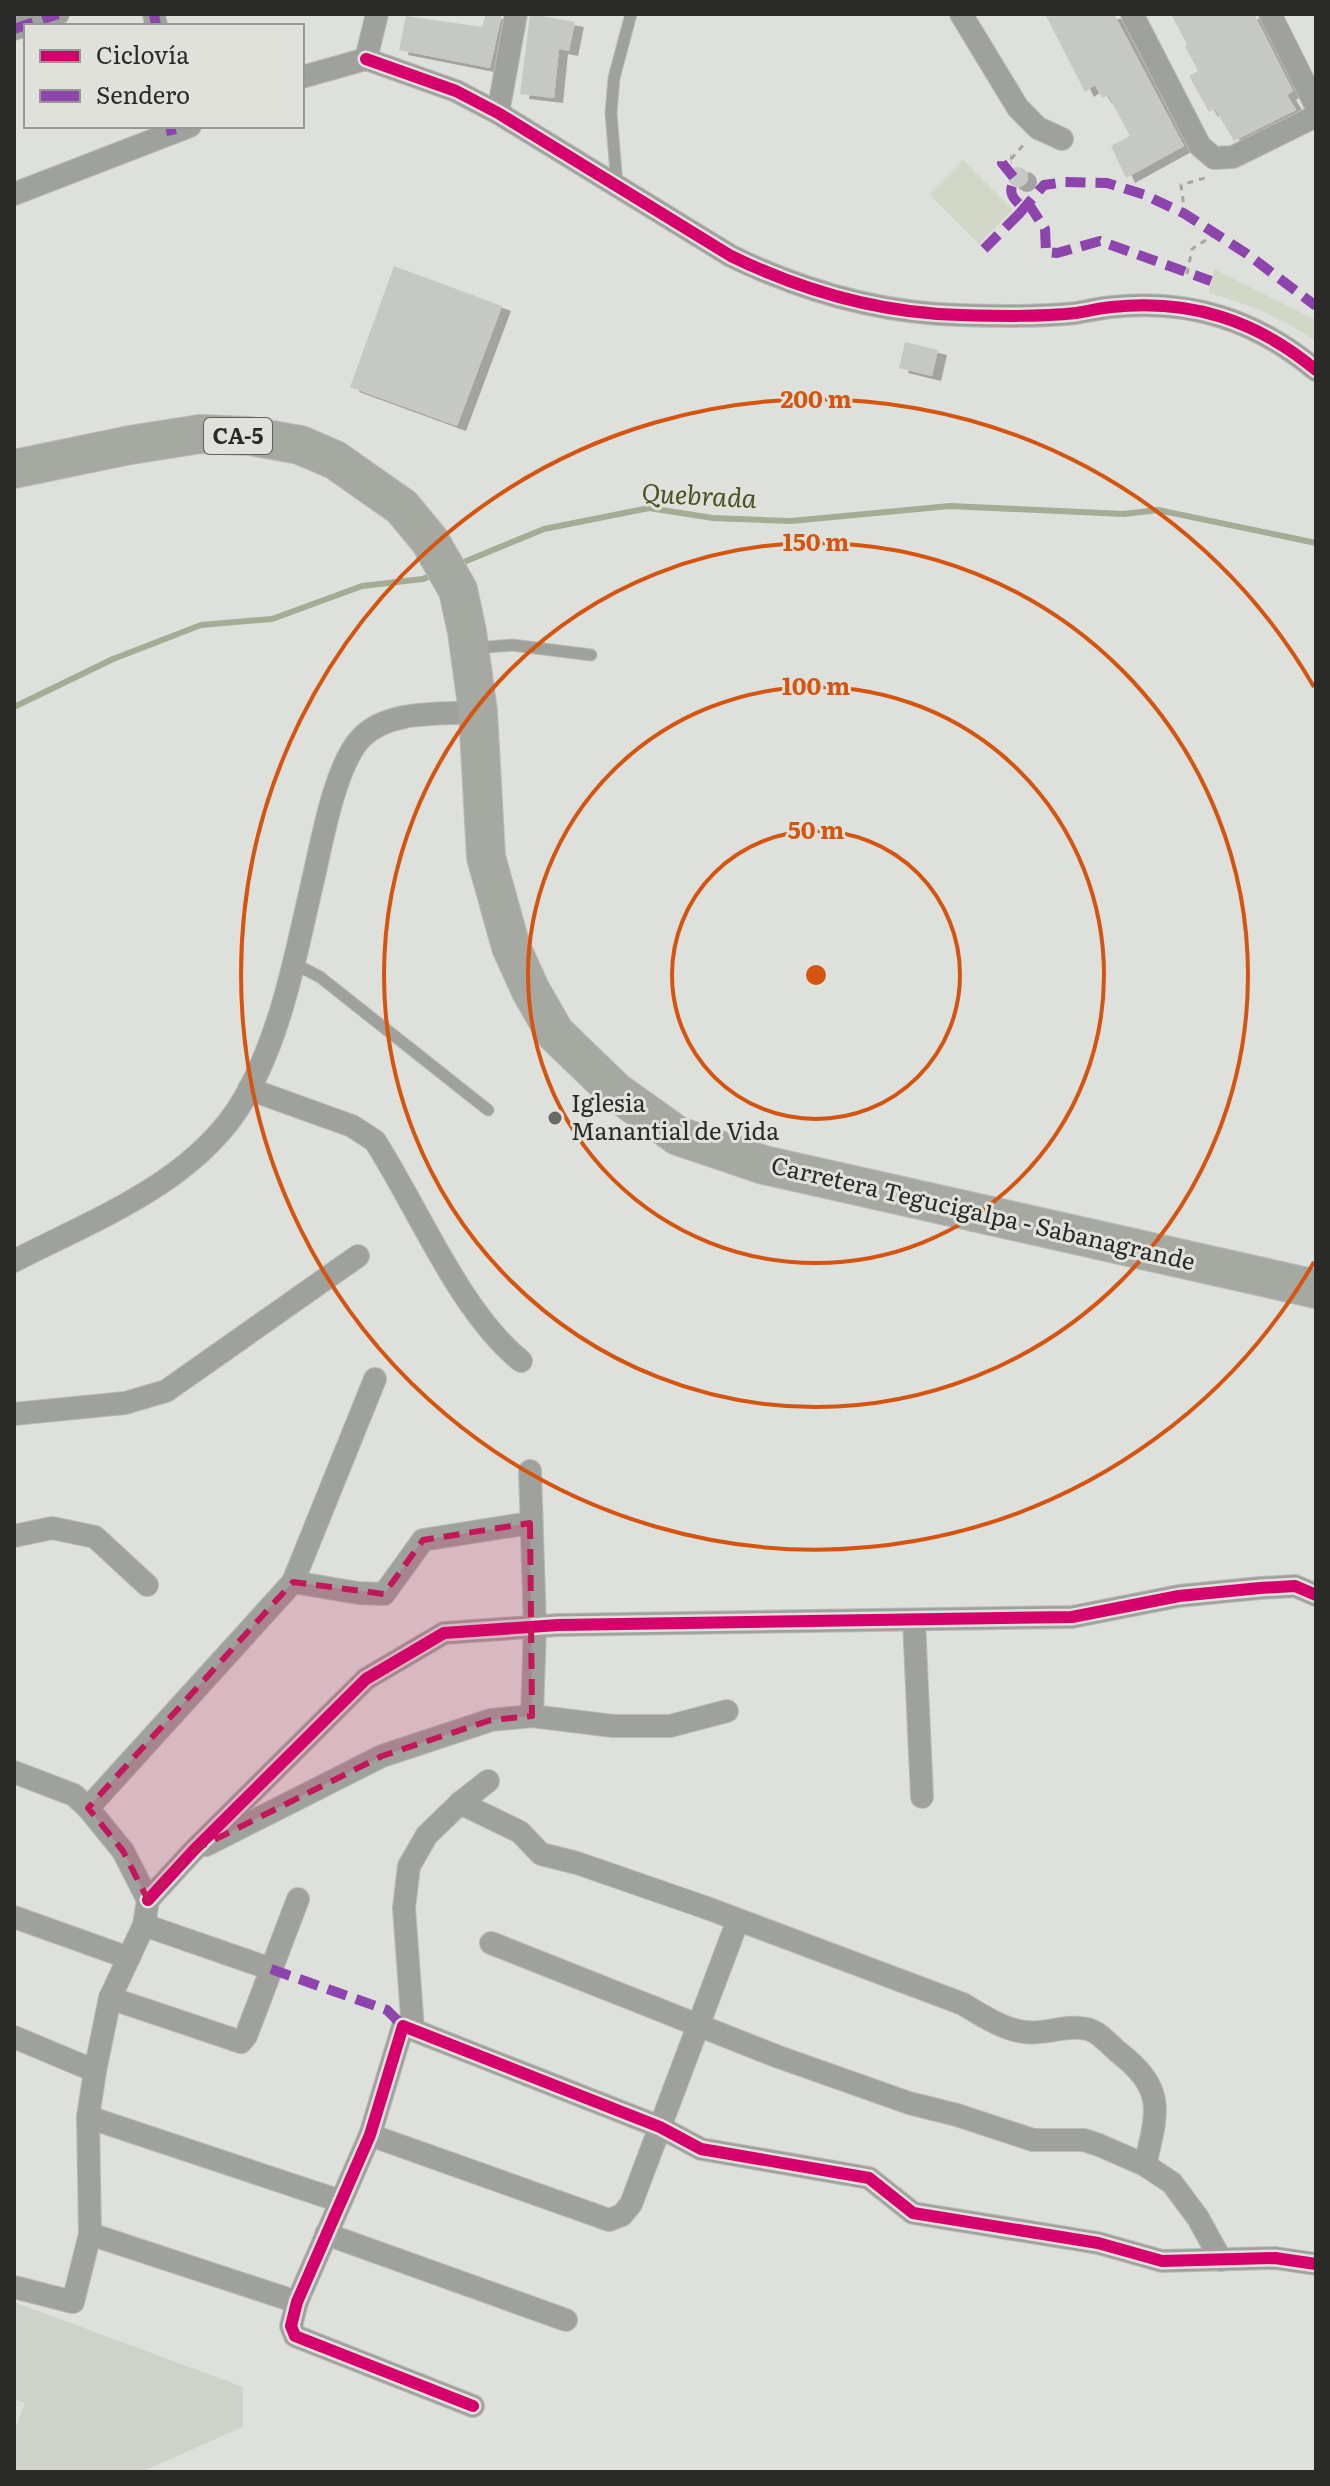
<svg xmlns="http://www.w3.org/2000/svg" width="1330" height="2486" font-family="Literata,serif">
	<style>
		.built { fill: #cfd2c9 }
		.green { fill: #d2d7c8 }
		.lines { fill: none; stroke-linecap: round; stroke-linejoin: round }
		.stream { stroke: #a5ac96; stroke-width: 6 }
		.building { fill: #c6c8c4; filter: url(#shadow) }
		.lane-casing { stroke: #babbb8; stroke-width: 13 }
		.street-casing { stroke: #babbb8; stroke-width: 24 }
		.highway-casing { stroke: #babbb8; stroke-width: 40 }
		.path { stroke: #a5a6a2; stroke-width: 3; stroke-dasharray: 6 6; stroke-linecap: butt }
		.lane { stroke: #9fa19c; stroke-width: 11 }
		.street { stroke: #9fa19c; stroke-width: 22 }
		.highway { stroke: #a6a8a2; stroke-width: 38 }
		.quiet { stroke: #8e44ad; stroke-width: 10; stroke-dasharray: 20 10; stroke-linecap: butt }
		.cycleway-casing { stroke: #dfe1da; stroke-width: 17 }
		.cycleway { stroke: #d6006c; stroke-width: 12 }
		.marked { fill: #c2185b; fill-opacity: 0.2; stroke: #c2185b; stroke-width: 6; stroke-dasharray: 16 10; stroke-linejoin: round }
		.ring { fill: none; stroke: #d5540f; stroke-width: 4 }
		.poi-dot { fill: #696a67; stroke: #dfe1da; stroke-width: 3 }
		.labels { text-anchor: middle; stroke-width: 6; stroke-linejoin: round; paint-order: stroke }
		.shield { fill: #dfe1da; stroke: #60625d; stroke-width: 2 }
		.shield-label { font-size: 22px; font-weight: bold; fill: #2a2b28 }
		.poi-label { font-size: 24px; fill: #2a2b28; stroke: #dfe1da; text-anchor: start }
		.street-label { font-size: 24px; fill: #2a2b28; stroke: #dfe1da }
		.water-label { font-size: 26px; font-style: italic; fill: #495424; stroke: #dfe1da }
		.centre { fill: #d5540f; stroke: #dfe1da; stroke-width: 4 }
		.ring-label { font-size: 24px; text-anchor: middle; font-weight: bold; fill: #d5540f; stroke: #dfe1da; stroke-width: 6; stroke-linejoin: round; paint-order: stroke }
	</style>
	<defs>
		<filter id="shadow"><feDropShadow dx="9" dy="5" stdDeviation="0" flood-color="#0004"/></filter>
	</defs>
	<rect width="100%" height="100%" fill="#dee0db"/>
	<path class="built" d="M14,2302l229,85v40l-102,45h-127v-40l11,-29 -11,-4z"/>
	<g class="green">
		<path d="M963,160l50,50 -34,34 -50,-50z"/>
		<path d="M1214,269l102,51v21c-34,-23 -67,-37 -107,-48z"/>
	</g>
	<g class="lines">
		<g class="stream">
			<path d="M459,564l85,-35 105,-21 64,10 78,3 159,-15 174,8 34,-4 158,33"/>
			<path d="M14,707l99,-48 88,-34 71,-6 90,-33 61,-7 11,-5"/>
		</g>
	</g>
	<g class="building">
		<path d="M486,14h16l-12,54 -91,-18 7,-34 76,11z"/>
		<path d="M530,14l45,8 -6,29 -10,-2 -5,49 -34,-4z"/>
		<path d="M1045,14h69l70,132 -58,32 -15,-32 19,-10 -22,-41 -6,3 -7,-13 -10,7z"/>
		<path d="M1171,14h83l39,77 -6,4 9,15 -62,31 -19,-32 -6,3 -20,-36 9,-5 -13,-25 2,-2z"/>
		<circle cx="1018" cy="177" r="10"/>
		<path d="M394,266l108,40 -45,120 -107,-39z"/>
		<path d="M905,342l33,8 -6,26 -33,-8z"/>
	</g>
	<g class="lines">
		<defs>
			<g id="lane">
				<path d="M617,185l-6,-72 3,-35 17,-64"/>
				<path d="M474,648l38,-3 79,10"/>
				<path d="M293,963l27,14 168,133"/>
			</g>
			<g id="street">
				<path d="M154,14l2,12"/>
				<path d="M961,14l57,94 20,20 24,11"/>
				<path d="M1132,14l68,132 14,12 19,-1 83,-41"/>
				<path d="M1270,14l46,92"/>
				<path d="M14,29l44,-15"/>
				<path d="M366,59l90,32 42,22 233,143c72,35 149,57 229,59 38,1 78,2 116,-2 12,-2 24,-5 36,-6 79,-8 144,13 204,63"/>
				<path d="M366,59l11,-45"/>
				<path d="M302,77l64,-18"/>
				<path d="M498,113l18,-99"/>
				<path d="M14,194l176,-68"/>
				<path d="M249,1089l103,37 23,15c43,67 85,171 146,220"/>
				<path d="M14,1261c81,-42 182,-79 230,-162 38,-66 52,-146 69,-219 9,-38 22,-116 49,-143 28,-28 80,-22 116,-25"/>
				<path d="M14,1414l111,-11 41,-12 192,-135"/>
				<path d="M530,1471l5,156 -3,89"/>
				<path d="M14,1536l38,-8 43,9 52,48"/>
				<path d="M293,1582l65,11 26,1 39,-54 107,-17"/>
				<path d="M914,1621l8,176"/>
				<path d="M14,1772l60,23 14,13 35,43 25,49 -4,25 -34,73 -15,73 -7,46 2,117 -17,68 -59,-15"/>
				<path d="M460,1803l60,29 21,22 36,9 130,45 256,96c18,11 41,26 62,28 21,3 41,-8 62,-3 11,2 22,15 30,22 49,38 41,59 28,114"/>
				<path d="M88,1808l205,-226 82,-203"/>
				<path d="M206,1845l176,-89 109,-36 41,-4 81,10h57l57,-15"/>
				<path d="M148,1900l46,-50 172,-171 78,-46 114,-8 514,-8 107,-21 81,-8 35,-2 21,9"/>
				<path d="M14,1917l115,41"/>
				<path d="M144,1925l127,44"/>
				<path d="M491,1943l285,113 133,47 48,12 76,25h51l15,5 46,20 27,18 26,35 23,42"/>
				<path d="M110,1998l131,44 5,-6 52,-137"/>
				<path d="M413,2030l-9,-122 5,-42 18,-31 33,-32 28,-22"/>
				<path d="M14,2037l81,34"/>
				<path d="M88,2117l252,84"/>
				<path d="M370,2135l239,85 13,-5 9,-11 107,-284"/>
				<path d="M90,2234l207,68"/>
				<path d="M326,2234l240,86"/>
				<path d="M473,2406l-178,-70 -4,-10 6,-24 73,-167 33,-109 257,101 41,22 168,29 44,35 185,30 64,18 113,-3 41,6"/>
			</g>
			<path id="highway" d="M14,469l116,-24 70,-11 50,2 50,9 35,15 67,47 28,34 28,49 9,42 11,80 8,145 25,90 20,44 24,42 60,58 63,45 86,29 552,124"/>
		</defs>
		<use href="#lane" class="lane-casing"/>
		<use href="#street" class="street-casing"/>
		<use href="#highway" class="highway-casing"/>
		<g class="path">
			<path d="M1011,159l14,-16"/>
			<path d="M1185,214l-4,-29 24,-7"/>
			<path d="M1187,274l5,-25 25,-16"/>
		</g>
		<use href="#lane" class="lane"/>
		<use href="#street" class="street"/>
		<use href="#highway" class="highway"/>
		<g class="quiet">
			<path d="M154,14l2,12"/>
			<path d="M14,29l44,-15"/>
			<path d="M170,126l2,9"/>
			<path d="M1028,203l17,26 1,23 11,1 43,-12 111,40"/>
			<path d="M1019,214l25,-29 21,-3 42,1 38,12 40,19 62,40 69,52"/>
			<path d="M984,249l35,-35v-10c-9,-9 -10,-14 -4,-25l-13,-16v-3l9,-1"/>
			<path d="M271,1969l116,41 16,16"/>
		</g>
		<defs>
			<g id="cycleway">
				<path d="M366,59l90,32 42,22 233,143c72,35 149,57 229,59 38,1 78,2 116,-2 12,-2 24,-5 36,-6 79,-8 144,13 204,63"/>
				<path d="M148,1900l46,-50 172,-171 78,-46 114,-8 514,-8 107,-21 81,-8 35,-2 21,9"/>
				<path d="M473,2406l-178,-70 -4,-10 6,-24 73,-167 33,-109 257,101 41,22 168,29 44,35 185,30 64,18 113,-3 41,6"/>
			</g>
		</defs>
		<use href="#cycleway" class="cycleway-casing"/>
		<use href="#cycleway" class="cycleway"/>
	</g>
	<path class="marked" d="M530,1523l2,193 -41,4 -109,36 -188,94 -46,50 -25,-49 -35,-43 205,-226 91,12 39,-54z"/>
	<g class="ring">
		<circle cx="816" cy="975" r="144"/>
		<circle cx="816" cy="975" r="288"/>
		<circle cx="816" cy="975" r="432"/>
		<path d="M1314 1262A575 575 0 1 1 1314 687"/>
	</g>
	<circle class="poi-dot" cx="555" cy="1118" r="8"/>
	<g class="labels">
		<rect class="shield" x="204" y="418" width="68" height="36" rx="6"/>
		<g class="shield-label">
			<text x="238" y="444">CA-5</text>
		</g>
		<g class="poi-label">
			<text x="571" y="1112">Iglesia<tspan x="571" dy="28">Manantial de Vida</tspan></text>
		</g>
		<g class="street-label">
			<text transform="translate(983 1214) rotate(13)" y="8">Carretera Tegucigalpa - Sabanagrande</text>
		</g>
		<g class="water-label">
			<text transform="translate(699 496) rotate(3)" y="9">Quebrada</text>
		</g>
	</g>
	<circle cx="816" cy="975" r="12" class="centre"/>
	<g class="ring-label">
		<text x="816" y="408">200 m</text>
		<text x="816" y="551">150 m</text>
		<text x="816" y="695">100 m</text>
		<text x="816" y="839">50 m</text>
	</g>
	<rect width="1330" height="2486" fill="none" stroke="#2a2b28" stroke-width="32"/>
	<rect x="24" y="24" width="280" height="104" fill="#dfe1da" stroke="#979893" stroke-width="2"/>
	<rect x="40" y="50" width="40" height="12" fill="#d6006c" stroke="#979893" stroke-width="2"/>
	<text x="96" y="64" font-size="24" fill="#2a2b28">Ciclovía</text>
	<rect x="40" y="90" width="40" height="12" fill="#8e44ad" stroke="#979893" stroke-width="2"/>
	<text x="96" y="104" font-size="24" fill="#2a2b28">Sendero</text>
</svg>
